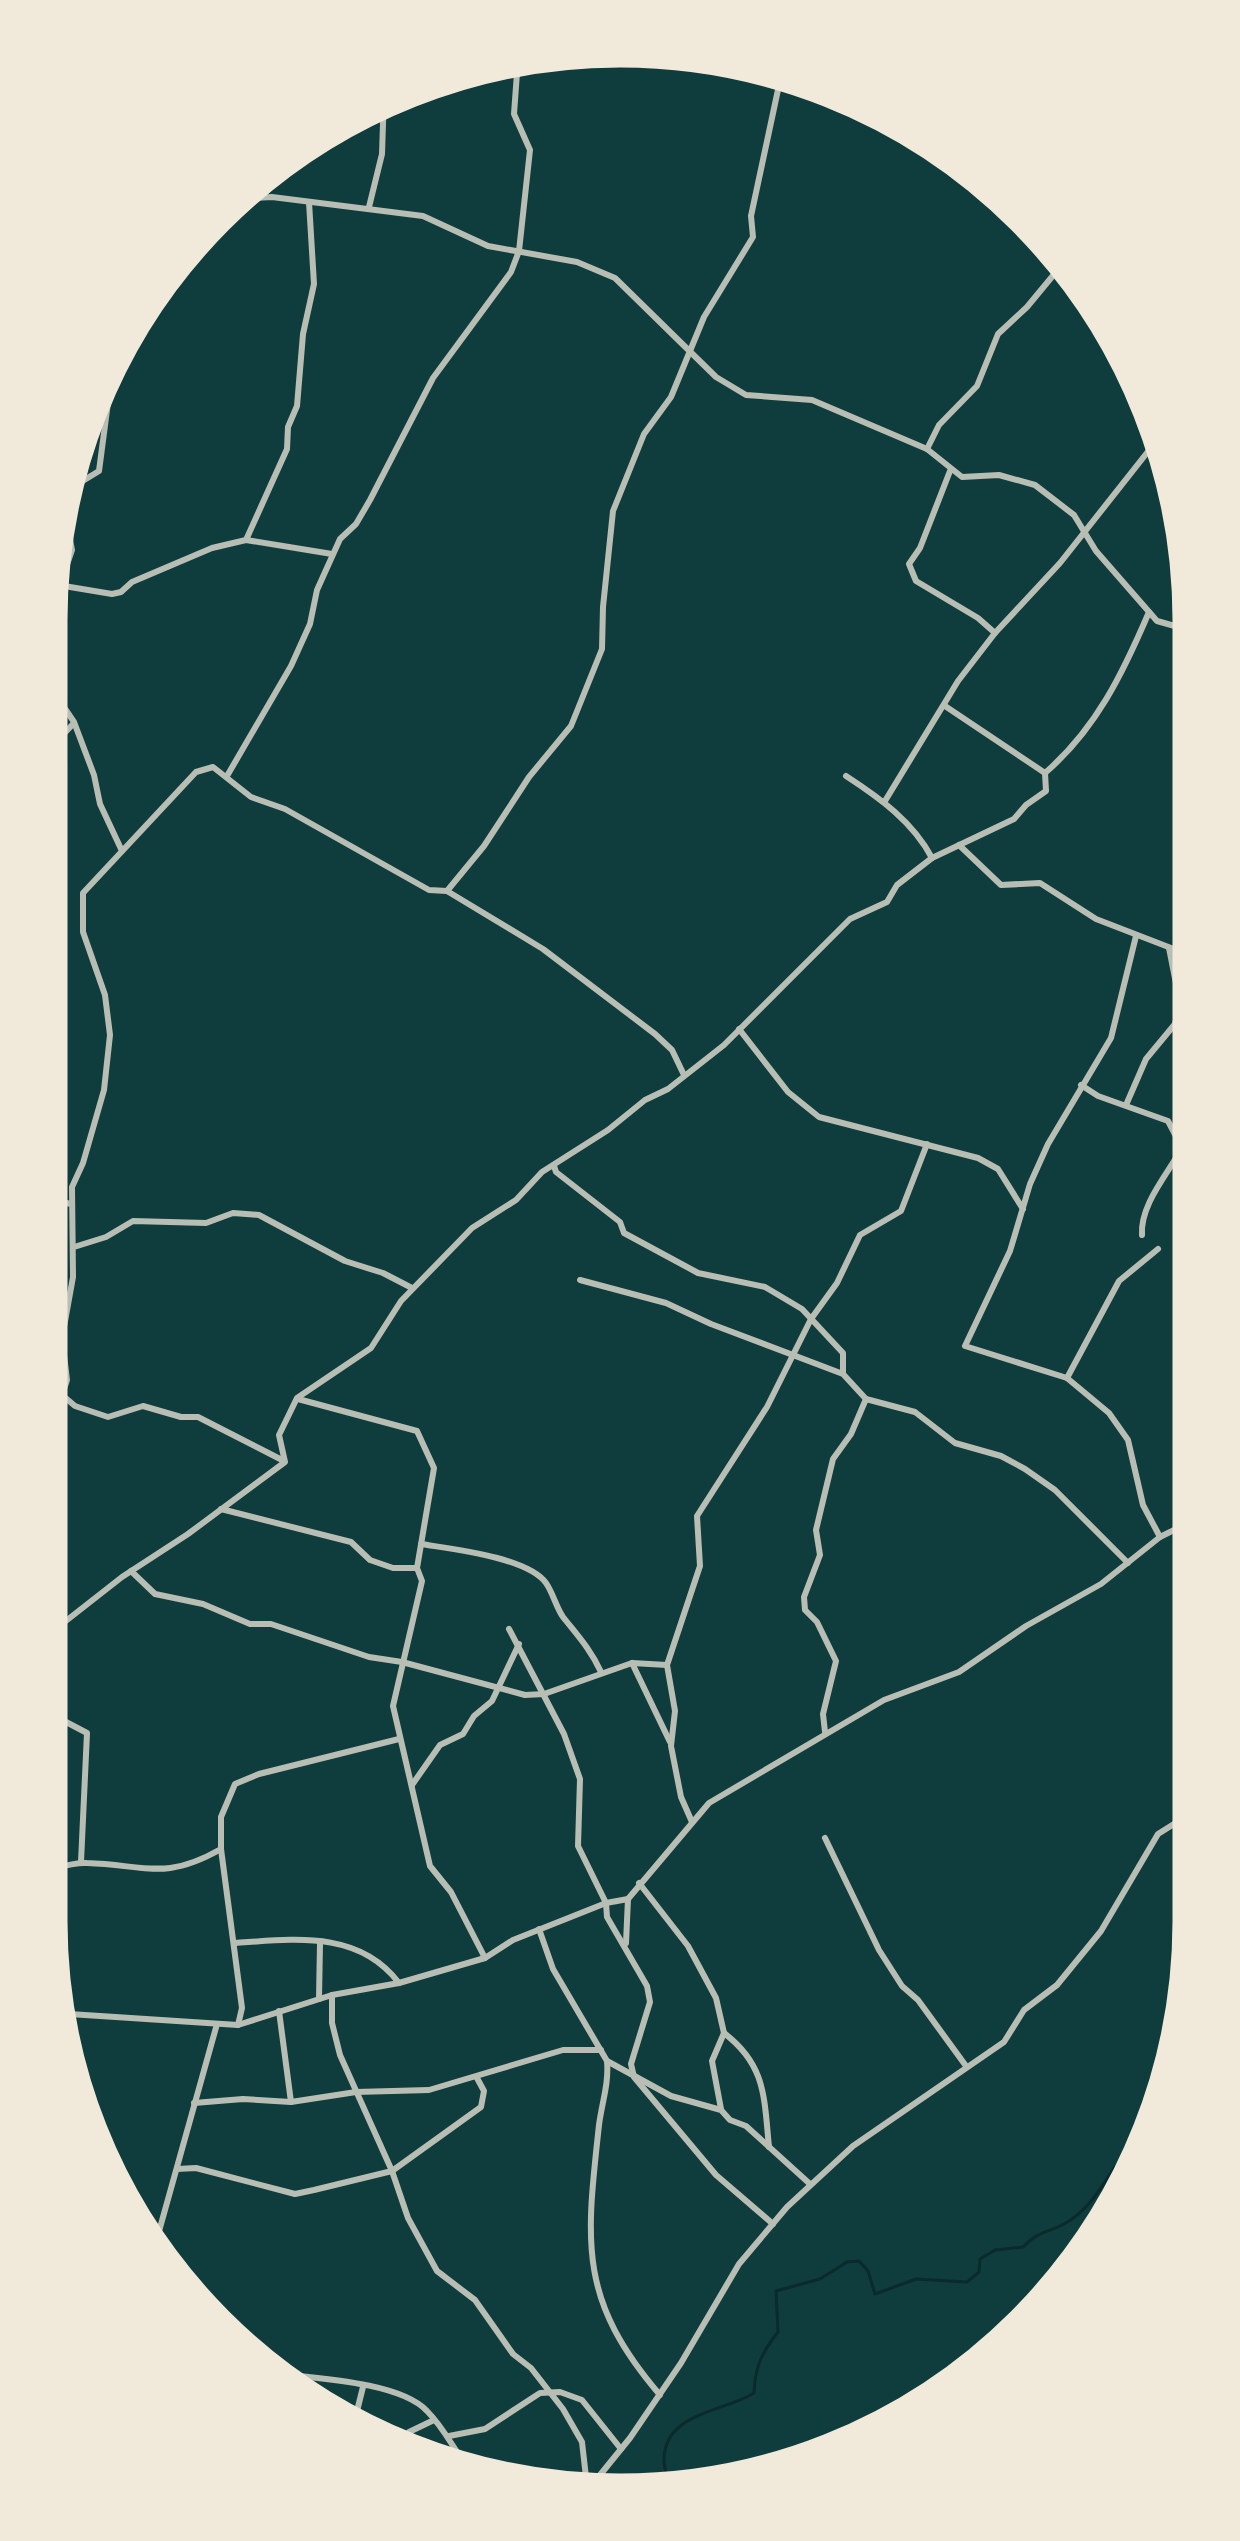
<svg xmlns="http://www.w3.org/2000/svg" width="1240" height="2541" font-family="Raleway,sans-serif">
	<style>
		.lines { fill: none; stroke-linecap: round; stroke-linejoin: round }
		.stream { stroke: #0a2a2b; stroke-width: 3 }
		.minor { stroke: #b8beb3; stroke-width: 6 }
		.rim { fill: none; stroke: #f1e9da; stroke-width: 15 }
	</style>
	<rect width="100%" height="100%" fill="#0f3d3e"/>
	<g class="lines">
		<path class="stream" d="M673,2496c-3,-11 -10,-27 -9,-38 2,-46 60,-46 90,-65 1,-26 8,-41 24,-61l-2,-41 44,-12 27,-17 12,-1 9,10 7,23 41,-15 51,3 12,-10 1,-13 15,-9 28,-3c17,-17 22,-13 41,-23 24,-13 36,-35 51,-57l25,3"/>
		<g class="minor">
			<path d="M232,194l5,5 35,-2 151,19 65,30 89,16 38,16 101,99 30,18 66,5 115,49 35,28 37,-2 36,10 39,30 22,36 61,70 39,11"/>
			<path d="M369,207l13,-53 2,-61"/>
			<path d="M1115,325v11l15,15"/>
			<path d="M927,449l12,-24 38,-39 21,-52 29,-27 43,-52"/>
			<path d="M950,471l-30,77 -11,16 7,17 62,37 17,15"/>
			<path d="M246,540l41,-91 1,-22 9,-21 6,-72 11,-50 -5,-82"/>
			<path d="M49,571l13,8 2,7 -16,45 -3,48 29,43 20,53 6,29 22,47"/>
			<path d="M62,579l10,-29 -4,-21 13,-47 18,-11 16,-122"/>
			<path d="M64,586l48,8 9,-2 11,-10 80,-34 34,-8 86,14"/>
			<path d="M945,706l100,67"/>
			<path d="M39,749l18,-8 17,-18"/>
			<path d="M227,776l64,-110 19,-42 7,-34 23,-51 16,-15 14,-24 63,-122 78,-106 8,-21 11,-101 -16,-36 4,-55"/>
			<path d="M846,776c34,22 67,46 86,82"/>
			<path d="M885,801l73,-120 37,-48 65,-70 105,-133"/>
			<path d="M959,845l42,40 39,-2 56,36 101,39"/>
			<path d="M447,891l37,-45 45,-69 42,-51 31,-77 1,-42 10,-96 31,-77 27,-37 33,-80 49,-80 -2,-21 31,-145"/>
			<path d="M1136,936l-25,102 -63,106 -18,40 -20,67 -45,95 102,32 42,35 19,27 15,65 17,32"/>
			<path d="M739,1029l49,63 31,25 159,41 20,11 25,40"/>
			<path d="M1081,1085l17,11 70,25 30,57"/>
			<path d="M1126,1105l20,-46 29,-35 5,-20 -11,-56"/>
			<path d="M554,1166l2,6 64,50 4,11 74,40 67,14 37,22 41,44v19"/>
			<path d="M39,1197l32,7"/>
			<path d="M1142,1235c-2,-30 25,-60 40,-87h16"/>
			<path d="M74,1247l32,-10 27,-16 73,2 27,-10 26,2 86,46 38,12 29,15"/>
			<path d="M580,1280l86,23 45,21 132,50 23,25 49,13 40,31 46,13 24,13 30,21 73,73"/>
			<path d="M1067,1378l52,-97 39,-32"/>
			<path d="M62,1395l13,11 33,11 35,-11 38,11h17l86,44"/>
			<path d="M298,1399l119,32 17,37 -17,100 5,13 -29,125 37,160 21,26 34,66"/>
			<path d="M39,1442l4,-28 19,-19 5,-15 -5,-42 11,-61 -1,-90 11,-24 21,-73 6,-55 -5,-40 -22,-63v-39l113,-121 17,-5 38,30 34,12 144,81 18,1 96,58 112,85 17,16 12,25"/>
			<path d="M221,1509l130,33 19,18 23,8h24"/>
			<path d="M421,1544c30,5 106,13 125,39 7,10 10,24 17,34 15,19 28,33 38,55"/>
			<path d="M131,1571l24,23 48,10 47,20h21l98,33 33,5 123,33 19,-1 88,-31 35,2"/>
			<path d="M509,1629l55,105 16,45 -2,67 28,57 1,14 40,69 3,16 -19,62 3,13 82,98 57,49"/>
			<path d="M39,1642l83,-65 66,-43 97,-72 -6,-27 18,-37 74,-50 30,-47 71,-73 44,-28 26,-28 66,-42 37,-30 23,-11 56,-44 126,-126 37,-17 10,-17 35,-27 82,-39 12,-14 20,-14 -1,-18c51,-44 78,-100 104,-161"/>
			<path d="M632,1663l38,79"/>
			<path d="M39,1701l10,12 38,20 -6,129"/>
			<path d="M825,1732l-2,-18 13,-53 -19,-39 -12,-12 -1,-13 16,-42 -4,-25 17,-71 18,-25 15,-35"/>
			<path d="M412,1785l28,-40 23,-11 11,-18 18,-15 27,-57"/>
			<path d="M692,1822l-11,-25 -10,-51 4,-35 -8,-46 33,-99 -3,-50 70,-109 44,-88 26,-36 23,-48 41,-24 26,-67"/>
			<path d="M825,1838l54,112 23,36 16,14 48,66"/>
			<path d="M39,1872c15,-3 33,-10 48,-9 59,2 78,18 134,-14"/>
			<path d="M639,1883l49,63 28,52 8,35 -12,28 9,48"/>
			<path d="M539,1929l14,40 54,92 64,35 50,14 9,10 16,6 64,58"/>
			<path d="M235,1943c60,-4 124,-13 164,40"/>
			<path d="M626,1943l2,-44"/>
			<path d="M332,1995v28l8,32 52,116 16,47 29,53 38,29 38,54 18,14 32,41 19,33 5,44"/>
			<path d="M319,1999l1,-56"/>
			<path d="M279,2011l12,91"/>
			<path d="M54,2013l184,12 94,-30 67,-12 86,-25 28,-18 93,-37 22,-4 81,-96 175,-103 75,-28 67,-46 75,-42 59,-47 40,-20"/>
			<path d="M238,2025l4,-17 -21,-159v-32l14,-33 24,-10 140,-35"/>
			<path d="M724,2033c42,32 40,64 45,114"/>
			<path d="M607,2061c2,23 -5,41 -8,64 -13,118 -21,174 61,270"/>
			<path d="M194,2103l49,-4 48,3 65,-10 73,-2 134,-40h38"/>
			<path d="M177,2169l19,-1 99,26 19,-4 78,-19 89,-64 3,-16 -7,-13"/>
			<path d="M151,2260l66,-236"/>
			<path d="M263,2372c42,6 135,8 164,39 21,21 29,45 50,68"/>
			<path d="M353,2427l10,-40"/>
			<path d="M449,2436l36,-7 55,-36 20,-1 22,8 39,49"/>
			<path d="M401,2447l8,-15 25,-12"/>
			<path d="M577,2493l23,-18 30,-37 51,-75 58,-99 48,-57 66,-61 151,-104 20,-32 33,-25 44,-54 57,-97 43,-27"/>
		</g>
	</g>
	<path d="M0 0H1240V2541H0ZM620 60H620A560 560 0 0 1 1180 620V1921A560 560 0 0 1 620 2481H620A560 560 0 0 1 60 1921V620A560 560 0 0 1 620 60Z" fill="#f1e9da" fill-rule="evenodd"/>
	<path class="rim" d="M620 60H620A560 560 0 0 1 1180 620V1921A560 560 0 0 1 620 2481H620A560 560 0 0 1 60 1921V620A560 560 0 0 1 620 60Z"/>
</svg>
